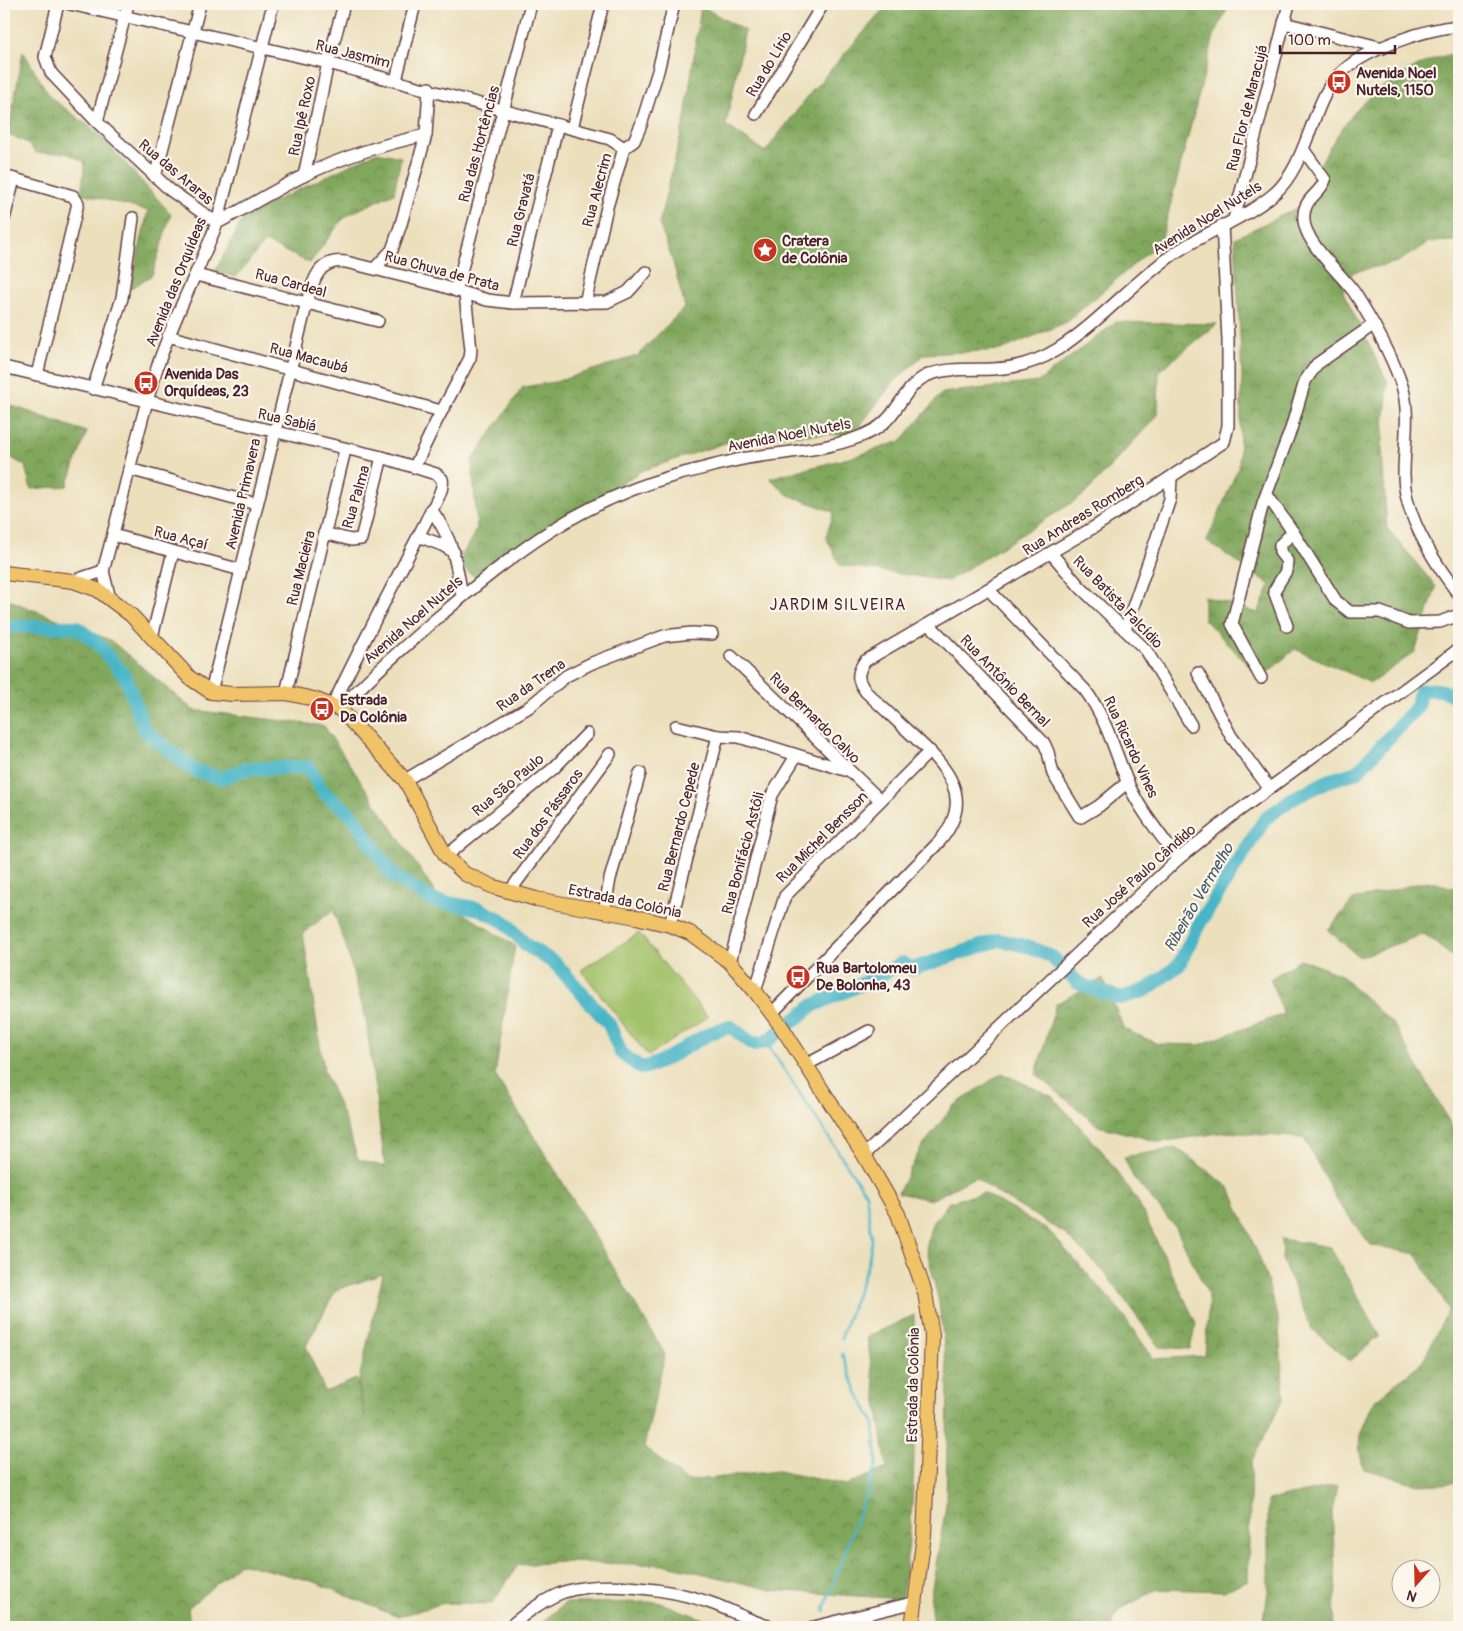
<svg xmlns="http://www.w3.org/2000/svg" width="1463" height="1631" font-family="Pangolin,sans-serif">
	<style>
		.forest { fill: url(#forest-crowns); stroke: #666344; fill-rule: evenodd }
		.pitch { fill: #a2c169; stroke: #76704a }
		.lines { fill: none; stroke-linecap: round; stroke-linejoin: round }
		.stream { stroke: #4ab5c7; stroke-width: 2.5 }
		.river { stroke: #4ab5c7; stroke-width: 14 }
		.minor-casing { stroke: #623c41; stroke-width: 14 }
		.major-casing { stroke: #623c41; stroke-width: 16 }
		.minor { stroke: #fff; stroke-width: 11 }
		.major { stroke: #f0c369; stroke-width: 14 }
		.labels { text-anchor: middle; stroke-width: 4.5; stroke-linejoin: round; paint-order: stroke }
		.street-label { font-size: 15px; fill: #4a1f2b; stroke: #fbf7ec }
		.poi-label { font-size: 15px; font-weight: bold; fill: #4a1f2b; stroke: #fbf7ec; text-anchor: start }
		.neighbourhood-label { font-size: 16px; letter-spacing: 1px; fill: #4a1f2b; stroke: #fbf7ec }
		.water-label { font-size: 16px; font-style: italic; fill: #4a5b69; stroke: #fbf7ec }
	</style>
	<defs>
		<pattern id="forest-crowns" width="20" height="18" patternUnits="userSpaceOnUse" patternTransform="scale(1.25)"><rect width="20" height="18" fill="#81a75d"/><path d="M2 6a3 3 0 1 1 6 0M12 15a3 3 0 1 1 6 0" fill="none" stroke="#6c874d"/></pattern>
	</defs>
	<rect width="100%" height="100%" fill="#fbf7ec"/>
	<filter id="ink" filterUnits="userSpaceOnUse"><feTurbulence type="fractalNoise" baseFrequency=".02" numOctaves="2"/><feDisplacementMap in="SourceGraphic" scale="10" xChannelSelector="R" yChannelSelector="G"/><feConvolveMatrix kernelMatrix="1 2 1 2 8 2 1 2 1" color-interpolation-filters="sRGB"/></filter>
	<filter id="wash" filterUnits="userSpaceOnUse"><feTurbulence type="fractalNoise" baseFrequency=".0096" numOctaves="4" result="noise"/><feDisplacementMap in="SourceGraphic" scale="20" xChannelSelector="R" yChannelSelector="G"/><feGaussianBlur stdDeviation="1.12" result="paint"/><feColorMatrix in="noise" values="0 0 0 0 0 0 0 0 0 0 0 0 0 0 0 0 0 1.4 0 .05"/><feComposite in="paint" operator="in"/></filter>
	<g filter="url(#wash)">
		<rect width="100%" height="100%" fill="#ebdfbc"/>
		<g class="forest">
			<path d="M905,4h325l-16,32 -53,205 -94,81 -66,28 -77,4 -34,32 -36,48 -108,2 -105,35 -164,108 -19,-16 19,-35 -5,-68 51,-73 32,-5 82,-26 48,-49 -12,-45 -14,-39 26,-105 16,-112 44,25 -19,94 39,27 47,-61 73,-83z"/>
			<path d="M23,51l27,46 48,36 73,81 -19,61 -22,14 18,-78 -67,-18 4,-31 -19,-9h-30l-10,-11 -18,-7z"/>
			<path d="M1459,53v188l-30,1 -31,20 -45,10 -10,20 45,91 -6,67 5,78 49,59 -21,65 -44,31 -76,-34 -34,29 -57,-59v-23l54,17 12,-28 -63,-44 32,-75 3,-91 -7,-137 66,-32c25,-58 49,-105 108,-135 18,-10 29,-15 50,-18z"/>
			<path d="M377,152l24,5 -7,36 -44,21 -9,7 -31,42 -45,-21 -29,35 -21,-5 26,-50 30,-19z"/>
			<path d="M1116,322l101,2 -58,47 -1,44 -74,80 -136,86 -108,-16 -14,-28 8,-25 -46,-17 -18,-17 83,-21 48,-16 41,-48 96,-11z"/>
			<path d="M4,403l83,29 -20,54 -36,3 -6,-23 -21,-13z"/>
			<path d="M4,598l106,42 83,70 131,16 114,171 77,49 -20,129 62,98 108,181 -21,93 43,34 91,-10 68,14 41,-17 -20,-131 47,-22c0,95 4,190 -13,284l-129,-9 -105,-25 -105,-3 -44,3 -26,39 -48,-1 -46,14 -83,-35 -75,-19 -52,45 2,19h-186zM333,910l13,36 20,74 19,147 -27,-8 -15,-44 -19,-44 -21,-138zM383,1274l-25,110 7,32 -9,-37 -31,13 -19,-46 30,-56z"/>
			<path d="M1427,881l32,8v73l-35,-28 -65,23 -31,-27 25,-30z"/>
			<path d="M1301,959l40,16 53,50 65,114v344l-38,2 -57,-16 -5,-19 1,-15 13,-33 49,-40 27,-53 -33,-55 -45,-9 -32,-41 -35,-66 -79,-6 -65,10 -62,-16 -62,-52 20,-70 47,-26 21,51 34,15 41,1 85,-31 -14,-35z"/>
			<path d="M1002,1073l51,24 49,54 35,49 59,123 -6,26 -31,-2 -53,-73 -43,-42 -60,-35 -28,-20 -44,23 -33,-7 22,-43 32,-43z"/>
			<path d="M1177,1148l53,40 32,76 16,53 6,80 -33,66 -3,117 -24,11 -66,-2 -37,20 -8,12v6h-180l-3,-27 16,-94 2,-126 -9,-77 -13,-57 6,-22 17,-22 34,-9 65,37 68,76 38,53 51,-3 4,-60 -33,-68 -43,-51 -9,-20z"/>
			<path d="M1281,1239l49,8 50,89 -30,25 -39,-33 -29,-69z"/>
			<path d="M1337,1485l-5,27 4,82 -3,33h-70l5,-36v-91z"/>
			<path d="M658,1602l67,25h-189l29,-24z"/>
		</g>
		<path class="pitch" d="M639,933l69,84 -60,39 -67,-86z"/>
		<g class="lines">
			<g class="stream">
				<path d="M766,1042l100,152 6,46 -4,23 -27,75"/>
				<path d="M825,1612l-1,-3 53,-145 -3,-42 -17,-30 -15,-38"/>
			</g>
			<path class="river" d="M4,626l72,1 20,15 29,34 20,55 50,40 27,7 23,-9 63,-2 15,25 29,23 40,60 40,25 48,9 25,13 21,23 30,19 53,60 12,29 20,15c33,-6 57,-36 90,-41l22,17 13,-2 48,-37 59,-26 29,-16 10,6 87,-29 31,7 22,10 24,24 11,6 34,11 25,-8 33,-25 19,-39 67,-107 25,-19 38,-19 29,-9 60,-65 3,-16c17,-3 26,-1 39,8"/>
		</g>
	</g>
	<g filter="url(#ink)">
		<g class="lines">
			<defs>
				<g id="minor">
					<path d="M58,4l-13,53 6,16 46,49 73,68 47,33c29,-15 58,-33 88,-48 38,-18 79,-31 121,-40"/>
					<path d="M70,4l258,59 282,76 14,9"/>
					<path d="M1284,23l99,25"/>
					<path d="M396,80l19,-76"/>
					<path d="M756,114l67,-110"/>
					<path d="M97,122l31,-118"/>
					<path d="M572,128l31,-124"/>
					<path d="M1303,149l22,31c-4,13 -20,18 -21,34 -4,26 36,58 50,78 18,28 36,59 47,91 10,27 3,61 3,90 -1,42 30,89 55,122"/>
					<path d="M4,176l69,20 5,7 -41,172"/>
					<path d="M304,176l24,-113 16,-59"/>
					<path d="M155,177l45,-173"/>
					<path d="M4,219l10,-40"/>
					<path d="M1234,219l55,-215"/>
					<path d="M375,268l17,-18 9,-26 25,-89 3,-47"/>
					<path d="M196,275l182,46"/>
					<path d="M456,291l75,-287"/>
					<path d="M513,303l45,-178"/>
					<path d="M585,303l22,-96 17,-59 10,-7 7,-16 17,-54 16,-67"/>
					<path d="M168,336l273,75"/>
					<path d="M4,367l378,90 54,17 6,5c3,11 -11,31 -16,42 -31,61 -64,122 -93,184"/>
					<path d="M93,389l29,-91 11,-80"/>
					<path d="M415,466l21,-44 34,-64 1,-8 -6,-56"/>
					<path d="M129,469l127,35"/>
					<path d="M1267,495l26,37"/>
					<path d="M431,509c22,31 25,51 31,87"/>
					<path d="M324,533l27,7 10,-1 21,-82"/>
					<path d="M113,535l128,35"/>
					<path d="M418,536l24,9 12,7"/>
					<path d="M1051,553l29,34 66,63 45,75"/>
					<path d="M103,571c19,-66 32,-134 53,-200 16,-51 42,-98 61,-148l56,-219"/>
					<path d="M103,571l7,28"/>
					<path d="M73,581l30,-10"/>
					<path d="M988,589l97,101c21,28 29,59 42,91 12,28 33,53 51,78"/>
					<path d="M929,624l115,119 4,9 5,22 26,42 2,1 18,-11 29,-24"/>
					<path d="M1287,626l-13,-35 12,-20 1,-10 -7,-9v-7l13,-13 43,69 14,11h30l29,11 31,-1 19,-7"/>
					<path d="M1125,630l45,-131 1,-21"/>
					<path d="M152,637l21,-85"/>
					<path d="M731,656l149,144"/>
					<path d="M1198,673l33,63 38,52"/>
					<path d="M1261,678l-29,-54 31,-121 28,-74 14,-48 12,-17 56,-39"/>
					<path d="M211,692l96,-390c6,-22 12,-44 39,-40l93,23 48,15 26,3 94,-1 21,-10 18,-20"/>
					<path d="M286,693l59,-243"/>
					<path d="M340,709c29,-32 62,-60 95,-89 78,-67 144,-119 245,-146 22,-5 45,-12 67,-16 38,-6 94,-9 127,-28 23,-12 29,-43 52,-54 20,-9 46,-6 67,-7 23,-1 46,-8 65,-20 43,-28 75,-67 117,-96 32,-22 70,-34 100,-60 22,-20 30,-51 41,-78 6,-15 12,-30 24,-41 24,-25 85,-45 119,-48"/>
					<path d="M676,726l42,10 21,1 106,33"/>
					<path d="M405,780l124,-73 37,-31 26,-13 72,-27 28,-3 20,1"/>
					<path d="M446,856l108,-88 33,-34"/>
					<path d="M510,891l100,-137"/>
					<path d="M604,912l6,-33 30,-106"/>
					<path d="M670,925l48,-189"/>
					<path d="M730,962l42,-167 24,-39"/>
					<path d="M755,991l30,-95 145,-145"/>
					<path d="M772,1013l167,-171c38,-44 7,-76 -27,-107 -16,-15 -31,-29 -46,-43 -9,-12 -10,-18 -1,-31l231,-135 128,-84 4,-16v-87l-6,-114"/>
					<path d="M806,1065l63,-34"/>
					<path d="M864,1155l314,-296 55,-44 226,-166"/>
					<path d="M509,1627c16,-13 35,-28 55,-35 37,-12 107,-3 144,10 22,7 42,20 64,25"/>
					<path d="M814,1627l102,-25"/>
				</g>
				<path id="major" d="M4,573l69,8 25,9 33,25 59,63 21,14 21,2 54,-1 28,6 26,10 65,71 41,76 19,18 29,13 42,12 100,18 34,8 20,8 40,29 25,29 26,35 83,129 34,59 27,79 7,42 -5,136 -3,64 -12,92"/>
			</defs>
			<use href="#minor" class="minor-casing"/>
			<use href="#major" class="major-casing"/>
			<use href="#minor" class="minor"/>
			<use href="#major" class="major"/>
		</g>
	</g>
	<defs>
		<symbol id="bus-disc" viewBox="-11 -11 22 22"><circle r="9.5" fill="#c8321e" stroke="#fbf7ec"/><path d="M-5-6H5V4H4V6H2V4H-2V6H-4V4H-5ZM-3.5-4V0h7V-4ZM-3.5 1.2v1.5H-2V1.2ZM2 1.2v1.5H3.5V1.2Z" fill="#fff"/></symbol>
		<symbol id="sight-disc" viewBox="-11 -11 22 22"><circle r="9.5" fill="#c8321e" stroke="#fbf7ec"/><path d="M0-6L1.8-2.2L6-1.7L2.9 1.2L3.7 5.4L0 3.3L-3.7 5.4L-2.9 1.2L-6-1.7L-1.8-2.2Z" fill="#fff"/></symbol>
	</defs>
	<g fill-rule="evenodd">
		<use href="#bus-disc" x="1325" y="68" width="28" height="28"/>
		<use href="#sight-disc" x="751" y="236" width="28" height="28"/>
		<use href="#bus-disc" x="132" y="369" width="28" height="28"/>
		<use href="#bus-disc" x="308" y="695" width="28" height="28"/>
		<use href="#bus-disc" x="784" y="963" width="28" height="28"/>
	</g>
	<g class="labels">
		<g class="street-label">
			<text transform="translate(353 54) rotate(14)" y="5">Rua Jasmim</text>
			<text transform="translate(769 64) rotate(-59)" y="5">Rua do Lírio</text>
			<text transform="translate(1247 108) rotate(-76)" y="5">Rua Flor de Maracujá</text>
			<text transform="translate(302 116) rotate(-78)" y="5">Rua Ipê Roxo</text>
			<text transform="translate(479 144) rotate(-75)" y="5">Rua das Hortências</text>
			<text transform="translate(176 172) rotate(40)" y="5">Rua das Araras</text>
			<text transform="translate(597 190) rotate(-75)" y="5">Rua Alecrim</text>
			<text transform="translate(521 210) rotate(-76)" y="5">Rua Gravatá</text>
			<text transform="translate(1207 218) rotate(-32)" y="5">Avenida Noel Nutels</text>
			<text transform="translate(442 271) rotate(15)" y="5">Rua Chuva de Prata</text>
			<text transform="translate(176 282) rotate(-68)" y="5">Avenida das Orquídeas</text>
			<text transform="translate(291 283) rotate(15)" y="5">Rua Cardeal</text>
			<text transform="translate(309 358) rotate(15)" y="5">Rua Macaubá</text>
			<text transform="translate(287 420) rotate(13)" y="5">Rua Sabiá</text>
			<text transform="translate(789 435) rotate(-11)" y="5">Avenida Noel Nutels</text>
			<text transform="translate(243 494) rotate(-77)" y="5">Avenida Primavera</text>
			<text transform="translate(356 497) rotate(-74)" y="5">Rua Palma</text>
			<text transform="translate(1083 515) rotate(-32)" y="5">Rua Andreas Romberg</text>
			<text transform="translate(181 538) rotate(15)" y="5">Rua Açaí</text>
			<text transform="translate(301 568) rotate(-76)" y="5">Rua Macieira</text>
			<text transform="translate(1118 602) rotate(46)" y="5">Rua Batista Falcídio</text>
			<text transform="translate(413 620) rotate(-41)" y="5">Avenida Noel Nutels</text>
			<text transform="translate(1005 681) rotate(46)" y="5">Rua Antônio Bernal</text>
			<text transform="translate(531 685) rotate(-35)" y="5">Rua da Trena</text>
			<text transform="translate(815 718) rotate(45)" y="5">Rua Bernardo Calvo</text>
			<text transform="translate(1131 747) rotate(65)" y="5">Rua Ricardo Vines</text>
			<text transform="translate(508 785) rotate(-40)" y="5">Rua São Paulo</text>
			<text transform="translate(548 814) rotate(-54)" y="5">Rua dos Pássaros</text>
			<text transform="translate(679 827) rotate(-76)" y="5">Rua Bernardo Cepede</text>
			<text transform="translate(822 837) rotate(-45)" y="5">Rua Michel Bensson</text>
			<text transform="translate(743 853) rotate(-75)" y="5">Rua Bonifácio Astôli</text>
			<text transform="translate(1139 876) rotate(-42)" y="5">Rua José Paulo Cândido</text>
			<text transform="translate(625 901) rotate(12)" y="5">Estrada da Colônia</text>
			<text transform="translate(913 1385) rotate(-89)" y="5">Estrada da Colônia</text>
		</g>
		<g class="poi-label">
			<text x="1356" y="78">Avenida Noel<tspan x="1356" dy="17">Nutels, 1150</tspan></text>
			<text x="782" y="246">Cratera<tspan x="782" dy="17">de Colônia</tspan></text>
			<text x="164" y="379">Avenida Das<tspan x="164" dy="17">Orquídeas, 23</tspan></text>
			<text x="340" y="705">Estrada<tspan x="340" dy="17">Da Colônia</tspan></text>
			<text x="816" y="973">Rua Bartolomeu<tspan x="816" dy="17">De Bolonha, 43</tspan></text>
		</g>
		<g class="neighbourhood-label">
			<text x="838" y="610">JARDIM SILVEIRA</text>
		</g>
		<g class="water-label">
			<text transform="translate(1198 897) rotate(-60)" y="6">Ribeirão Vermelho</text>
		</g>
	</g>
	<rect width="1463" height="1631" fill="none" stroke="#fbf7ec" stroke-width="20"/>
	<g transform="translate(1416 1584) rotate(200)"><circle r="24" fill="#fbf7ec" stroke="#b4a19f"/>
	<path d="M0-4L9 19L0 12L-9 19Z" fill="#c8321e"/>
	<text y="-8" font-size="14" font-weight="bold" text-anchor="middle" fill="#4a1f2b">N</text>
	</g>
	<path d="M1280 45v8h115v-8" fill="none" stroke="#4a1f2b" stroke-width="2.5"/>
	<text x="1288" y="45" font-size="15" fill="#4a1f2b" stroke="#fbf7ec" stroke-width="4" paint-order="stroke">100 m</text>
</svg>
